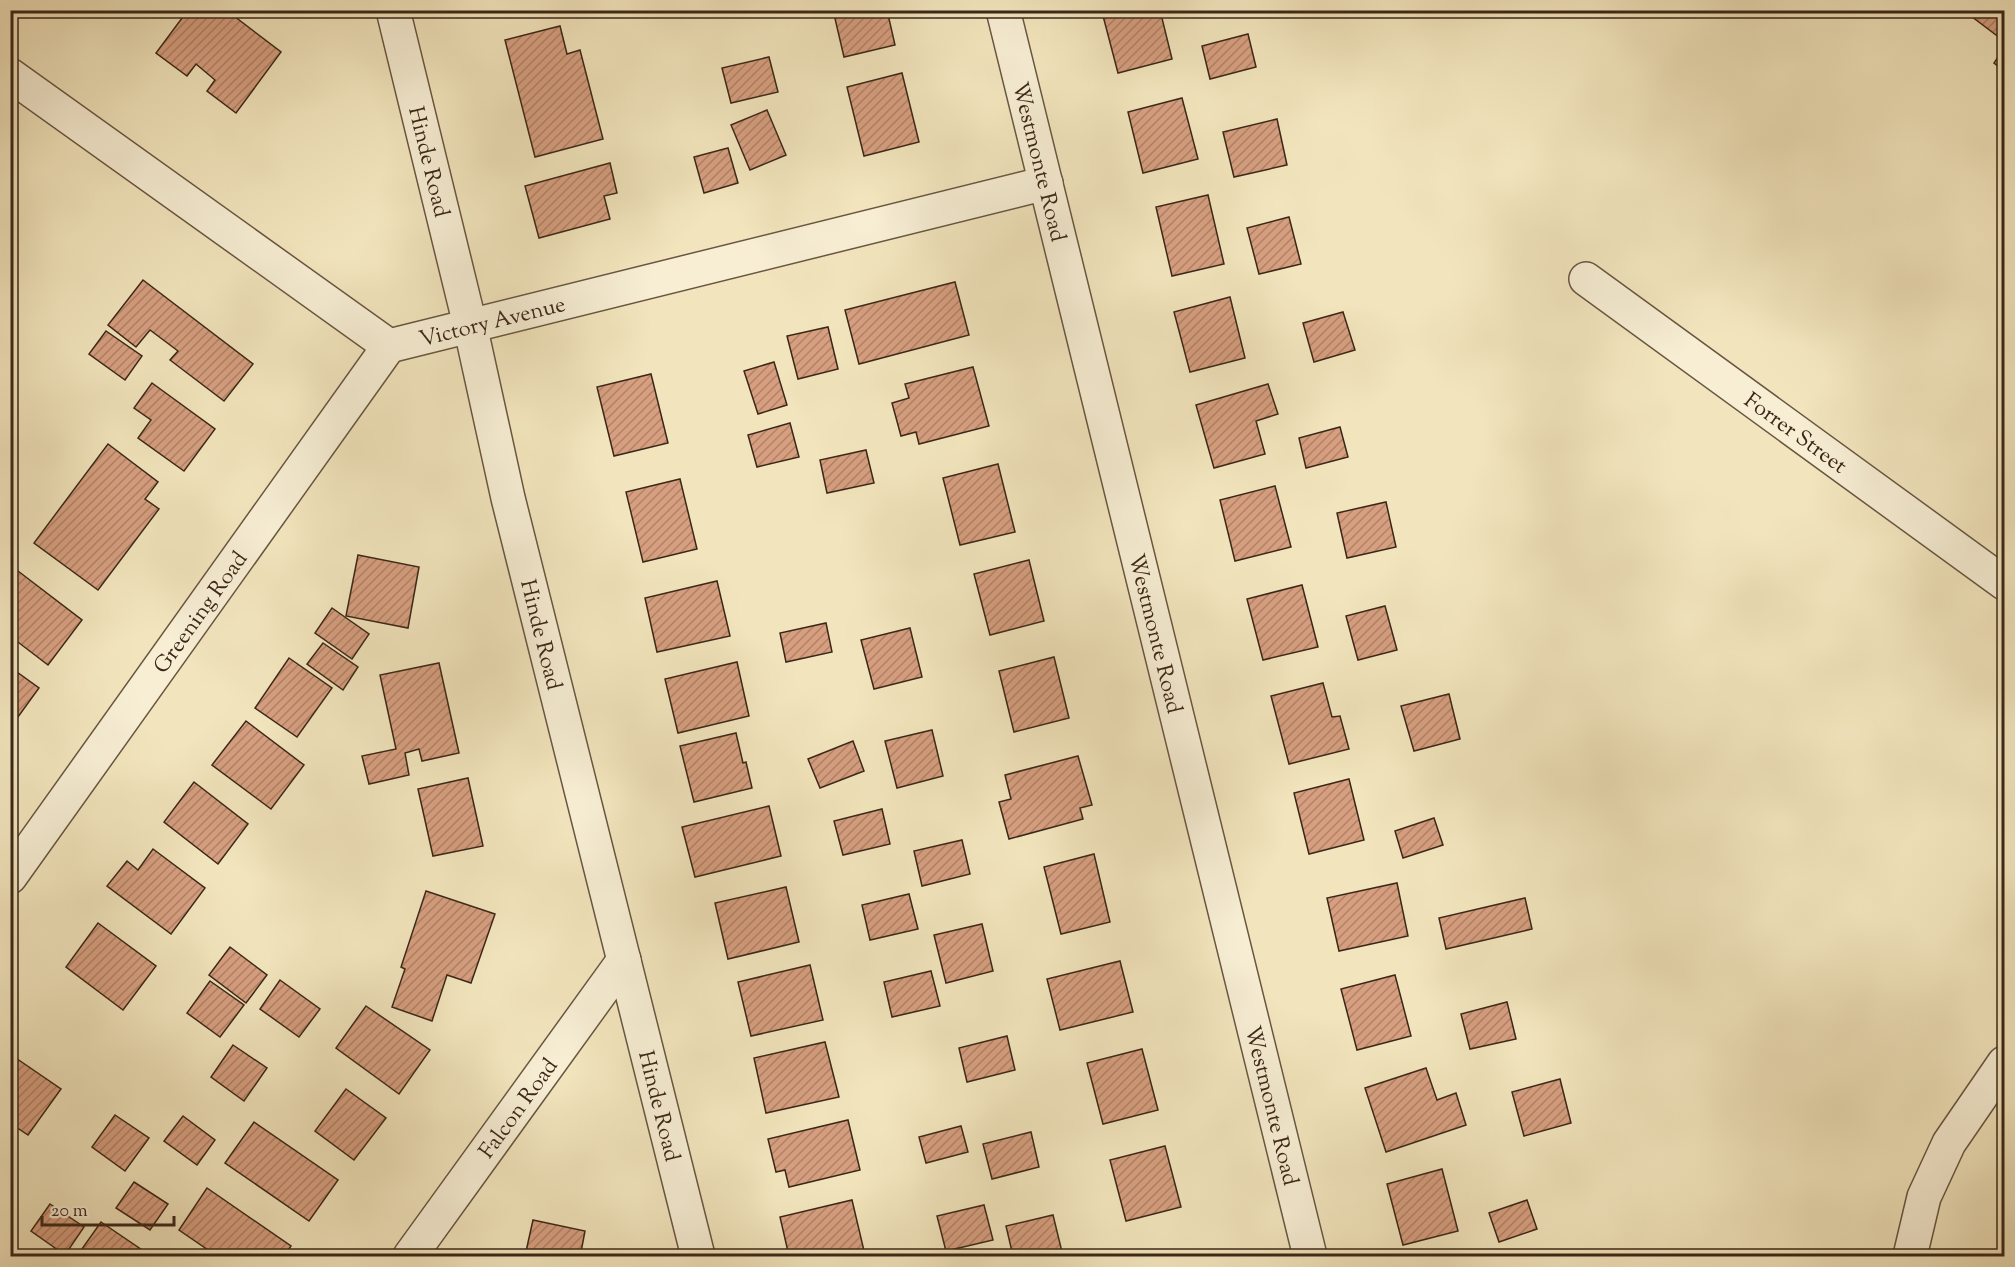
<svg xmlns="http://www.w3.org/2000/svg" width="2015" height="1267" font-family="'Sorts Mill Goudy',serif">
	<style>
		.building { fill: url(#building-hatch); stroke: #3b2718; stroke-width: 1.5 }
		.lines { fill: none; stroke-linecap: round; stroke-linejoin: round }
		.minor-casing { stroke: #695641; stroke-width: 36 }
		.minor { stroke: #f7eed4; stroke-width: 33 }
		.labels { text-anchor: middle; stroke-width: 4.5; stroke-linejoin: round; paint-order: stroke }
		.street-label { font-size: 22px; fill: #3b2718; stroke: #f7eed4 }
	</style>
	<defs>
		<pattern id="building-hatch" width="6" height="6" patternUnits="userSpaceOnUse" patternTransform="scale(1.5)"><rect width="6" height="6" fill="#d79f80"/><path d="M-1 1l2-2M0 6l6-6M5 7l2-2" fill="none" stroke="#b08268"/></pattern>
	</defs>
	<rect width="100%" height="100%" fill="#f2e5bd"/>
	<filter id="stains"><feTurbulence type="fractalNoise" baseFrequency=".00333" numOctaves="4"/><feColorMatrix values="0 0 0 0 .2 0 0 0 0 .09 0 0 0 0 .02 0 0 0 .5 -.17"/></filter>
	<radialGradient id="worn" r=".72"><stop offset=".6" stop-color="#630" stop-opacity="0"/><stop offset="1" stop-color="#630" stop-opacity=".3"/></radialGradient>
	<g class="building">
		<path d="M188,10h38l55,42 -45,61 -29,-22 8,-11 -19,-16 -9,12 -31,-23z"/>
		<path d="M833,10h54l8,35 -51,12z"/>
		<path d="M1109,10h51l12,49 -54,14 -16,-61z"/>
		<path d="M1963,10h41v31z"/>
		<path d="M560,26l7,28 13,-4 23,89 -68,18 -30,-117z"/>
		<path d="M1248,34l8,33 -46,12 -8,-33z"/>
		<path d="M2004,48v23l-10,-8z"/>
		<path d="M769,57l9,35 -47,11 -9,-35z"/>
		<path d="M902,73l17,69 -55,14 -17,-69z"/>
		<path d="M1182,98l16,61 -55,14 -15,-61z"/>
		<path d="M767,110l19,45 -36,15 -19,-45z"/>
		<path d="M1277,119l10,46 -53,12 -11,-45z"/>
		<path d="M728,148l10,35 -34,10 -10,-36z"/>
		<path d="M610,163l7,30 -13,3 6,23 -71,19 -14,-52z"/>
		<path d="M1208,195l16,69 -52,12 -16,-69z"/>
		<path d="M1289,217l12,47 -42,10 -12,-46z"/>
		<path d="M143,280l110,84 -29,37 -54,-41 8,-9 -28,-21 -14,17 -28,-22z"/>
		<path d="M955,282l14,53 -110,29 -14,-54z"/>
		<path d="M1230,297l15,61 -55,14 -16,-60z"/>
		<path d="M1343,312l12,38 -41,12 -11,-39z"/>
		<path d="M828,327l10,42 -40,10 -11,-43z"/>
		<path d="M106,331l36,25 -17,24 -36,-26z"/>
		<path d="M774,362l13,43 -29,9 -14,-43z"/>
		<path d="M973,367l16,59 -70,18 -3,-12 -15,4 -9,-33 17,-5 -4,-14z"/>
		<path d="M651,374l17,69 -54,13 -17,-69z"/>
		<path d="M152,383l63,46 -31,42 -46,-33 13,-18 -17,-12z"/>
		<path d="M1268,384l10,30 -22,7 9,33 -51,14 -18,-63z"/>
		<path d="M790,423l9,34 -42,10 -9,-32z"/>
		<path d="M1340,427l8,30 -42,11 -7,-30z"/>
		<path d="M108,444l50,38 -13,17 14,10 -61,81 -64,-47z"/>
		<path d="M866,450l8,33 -47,10 -7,-33z"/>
		<path d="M998,464l17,68 -55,13 -17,-67z"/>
		<path d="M680,479l17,70 -54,13 -17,-70z"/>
		<path d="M1275,486l16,61 -56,14 -15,-61z"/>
		<path d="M1386,502l10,45 -49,11 -10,-45z"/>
		<path d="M358,555l61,12 -11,61 -62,-12z"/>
		<path d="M1029,560l15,61 -54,14 -16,-61z"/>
		<path d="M18,571l64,49 -34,45 -38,-29v-55z"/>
		<path d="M717,581l13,55 -73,16 -12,-54z"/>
		<path d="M1302,585l16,62 -55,13 -16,-61z"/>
		<path d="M1385,606l12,44 -39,10 -12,-44z"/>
		<path d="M332,608l37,26 -17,25 -37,-26z"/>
		<path d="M826,623l6,29 -46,10 -6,-29z"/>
		<path d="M910,628l12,49 -48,12 -13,-49z"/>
		<path d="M323,643l35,24 -15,23 -36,-26z"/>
		<path d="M1054,657l15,61 -55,14 -15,-61z"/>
		<path d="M289,658l43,30 -35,49 -42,-29z"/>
		<path d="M737,662l12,54 -71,17 -13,-54z"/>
		<path d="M439,663l20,90 -37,8 -3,-12 -14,4 4,22 -40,9 -7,-28 34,-7 -16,-74z"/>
		<path d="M10,667l29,21 -29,40z"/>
		<path d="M1323,683l9,34 8,-1 9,33 -60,15 -18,-68z"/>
		<path d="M1449,694l11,45 -46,12 -13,-45z"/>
		<path d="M246,721l58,44 -33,44 -59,-44z"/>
		<path d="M932,730l11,46 -46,12 -12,-47z"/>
		<path d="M736,733l7,30 3,-1 6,26 -58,14 -14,-56z"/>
		<path d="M853,741l11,30 -44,17 -12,-29z"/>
		<path d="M1078,756l14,49 -12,3 3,11 -74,20 -10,-37 12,-3 -6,-24z"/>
		<path d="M468,778l15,68 -50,10 -15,-67z"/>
		<path d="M1349,779l15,61 -55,14 -15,-61z"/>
		<path d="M194,782l54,42 -30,40 -54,-42z"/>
		<path d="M769,806l12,50 -86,21 -13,-50z"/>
		<path d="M882,809l8,35 -47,11 -9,-34z"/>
		<path d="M1434,818l9,27 -40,13 -8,-27z"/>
		<path d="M962,840l8,34 -48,12 -8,-35z"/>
		<path d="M153,849l52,39 -34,46 -64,-48 20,-25 11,9z"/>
		<path d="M1094,854l16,68 -49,12 -17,-67z"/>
		<path d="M1397,883l11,53 -69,15 -12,-53z"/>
		<path d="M786,887l13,55 -71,17 -13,-56z"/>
		<path d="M426,891l69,23 -24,69 -24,-8 -15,46 -40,-14 13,-38 -4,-2z"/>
		<path d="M909,894l9,35 -48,11 -8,-35z"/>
		<path d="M1525,898l7,31 -86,20 -7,-31z"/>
		<path d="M98,923l58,43 -33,44 -57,-43z"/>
		<path d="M982,924l11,47 -47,12 -12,-48z"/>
		<path d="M230,947l37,28 -21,28 -37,-28z"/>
		<path d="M1120,961l13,51 -73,18 -13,-51z"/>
		<path d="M810,965l13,55 -72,16 -13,-54z"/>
		<path d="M931,971l9,35 -48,11 -8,-35z"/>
		<path d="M1395,975l16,61 -54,14 -16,-61z"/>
		<path d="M280,980l40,29 -21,28 -39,-28z"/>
		<path d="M210,981l34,24 -24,32 -33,-24z"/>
		<path d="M1507,1002l9,37 -46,10 -9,-35z"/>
		<path d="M366,1006l64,44 -31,44 -63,-46z"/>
		<path d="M1007,1036l8,34 -48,12 -8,-34z"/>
		<path d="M825,1042l14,55 -73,16 -12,-55z"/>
		<path d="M233,1045l34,23 -23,33 -33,-24z"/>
		<path d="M1142,1049l16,61 -55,14 -16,-61z"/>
		<path d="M10,1054l51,35 -33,46 -18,-12z"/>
		<path d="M1426,1068l11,32 19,-7 10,32 -80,27 -21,-64z"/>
		<path d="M1560,1079l11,44 -47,13 -12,-44z"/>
		<path d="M346,1089l40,29 -32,42 -39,-29z"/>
		<path d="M115,1115l34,23 -24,33 -33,-24z"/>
		<path d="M183,1116l32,24 -18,25 -33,-24z"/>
		<path d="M848,1120l12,50 -71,17 -4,-17 -9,2 -8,-33z"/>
		<path d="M254,1122l84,58 -29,41 -84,-58z"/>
		<path d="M961,1126l7,26 -42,11 -7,-26z"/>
		<path d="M1031,1132l8,35 -47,12 -9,-35z"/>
		<path d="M1165,1146l16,61 -55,14 -16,-61z"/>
		<path d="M1442,1169l16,62 -55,14 -16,-61z"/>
		<path d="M134,1182l34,22 -18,26 -34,-22z"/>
		<path d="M207,1188l84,58 -7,10h-67l-38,-26z"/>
		<path d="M852,1200l13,55 -76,1 -9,-39z"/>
		<path d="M1527,1200l10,29 -38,13 -10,-29z"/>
		<path d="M50,1204l34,23 -19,28 -34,-24z"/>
		<path d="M984,1205l9,35 -47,11 -9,-35z"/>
		<path d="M1053,1215l10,41h-50l-7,-30z"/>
		<path d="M533,1220l52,11 -4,21 6,4h-62z"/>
		<path d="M101,1222l44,30 -3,4h-65z"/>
	</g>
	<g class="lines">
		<defs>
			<g id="minor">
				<path id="s1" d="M393,10l77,315 38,173 190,758"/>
				<path id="s2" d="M1003,10l307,1246"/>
				<path id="s3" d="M10,75l379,271 657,-163"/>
				<path id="s4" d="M1586,279l418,304"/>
				<path id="s5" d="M10,877l379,-531"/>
				<path id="s6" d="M410,1256l214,-296"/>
				<path d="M1910,1256l14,-59 25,-54 55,-80"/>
			</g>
		</defs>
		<use href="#minor" class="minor-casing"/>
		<use href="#minor" class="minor"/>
	</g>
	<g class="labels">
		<g class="street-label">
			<text dy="8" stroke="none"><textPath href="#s1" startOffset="156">Hinde Road</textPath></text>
			<text dy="8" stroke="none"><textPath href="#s2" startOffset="156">Westmonte Road</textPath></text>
			<text dy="8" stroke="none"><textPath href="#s3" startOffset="572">Victory Avenue</textPath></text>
			<text dy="8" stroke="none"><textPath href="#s4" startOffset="260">Forrer Street</textPath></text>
			<text dy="8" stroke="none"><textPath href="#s5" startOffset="326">Greening Road</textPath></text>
			<text dy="8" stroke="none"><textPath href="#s2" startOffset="642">Westmonte Road</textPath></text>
			<text dy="8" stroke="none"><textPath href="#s1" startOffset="642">Hinde Road</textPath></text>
			<text dy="8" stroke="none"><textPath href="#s2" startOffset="1128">Westmonte Road</textPath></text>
			<text dy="8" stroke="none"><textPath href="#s1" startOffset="1128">Hinde Road</textPath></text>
			<text dy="8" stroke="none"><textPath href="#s6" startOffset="183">Falcon Road</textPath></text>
		</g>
	</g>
	<rect width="2015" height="1267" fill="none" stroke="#f2e5bd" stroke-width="36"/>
	<rect x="12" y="12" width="1991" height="1243" fill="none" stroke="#3b2718" stroke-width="3"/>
	<rect x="18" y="18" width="1979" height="1231" fill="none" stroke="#3b2718" stroke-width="1.5"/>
	<path d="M42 1216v9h132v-9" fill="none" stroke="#3b2718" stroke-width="3"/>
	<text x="51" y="1216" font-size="18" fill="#3b2718" stroke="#f7eed4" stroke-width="4.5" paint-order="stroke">20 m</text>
	<rect width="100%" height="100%" filter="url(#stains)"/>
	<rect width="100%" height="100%" fill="url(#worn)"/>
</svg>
